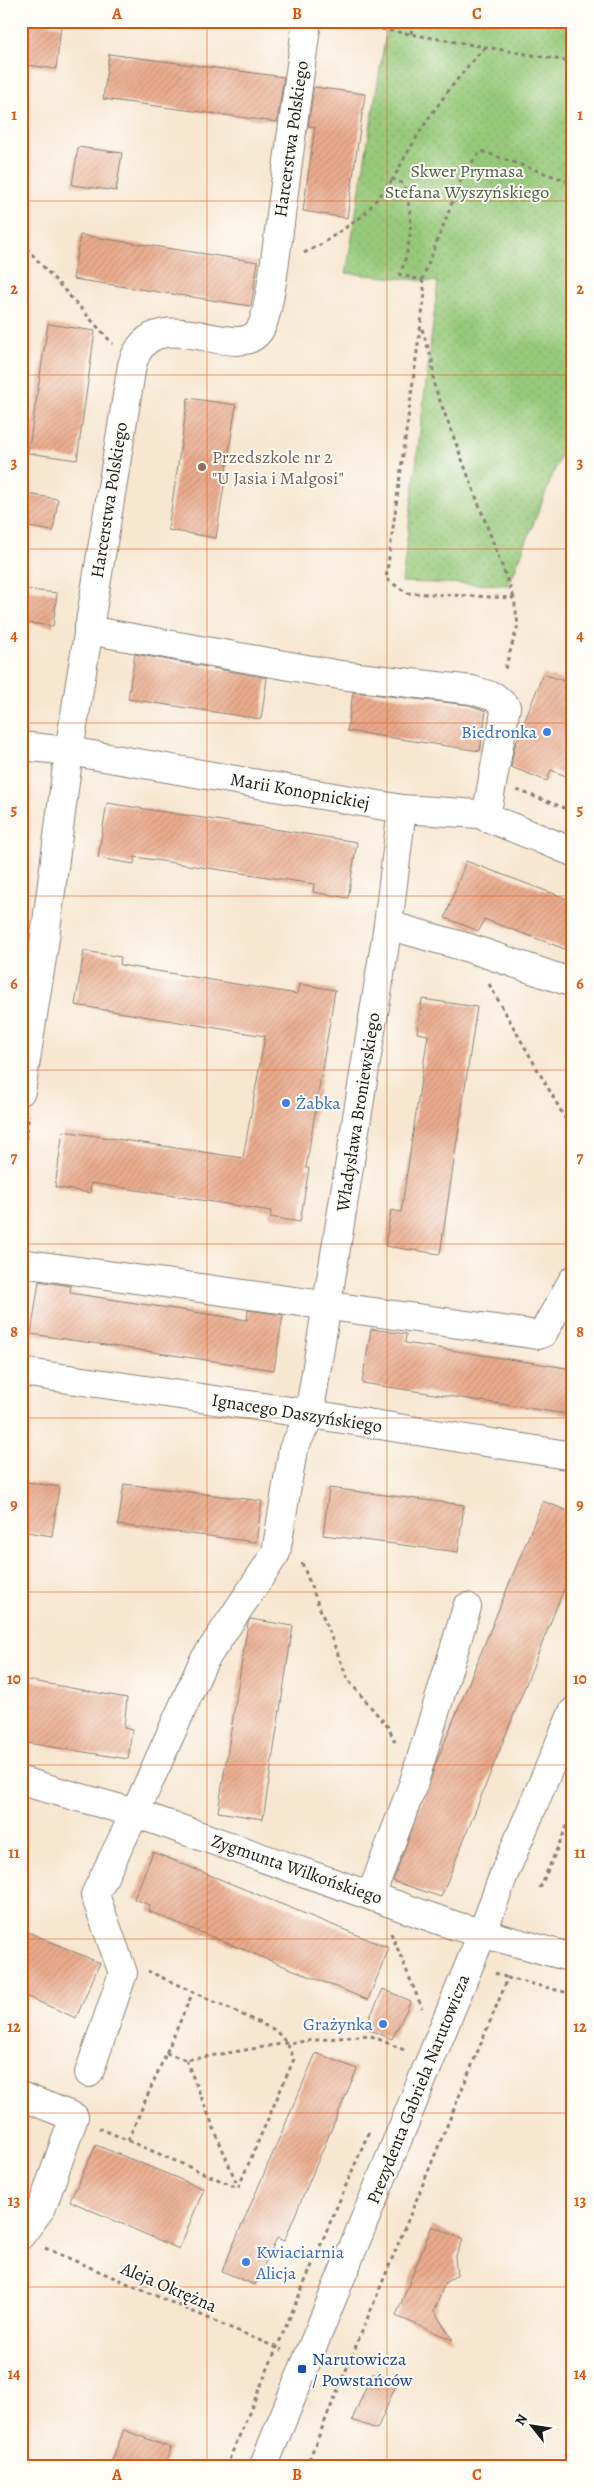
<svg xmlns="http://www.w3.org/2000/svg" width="594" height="2488" font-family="Alegreya,serif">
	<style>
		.park { fill: url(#park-dots); stroke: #5a724b }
		.building { fill: url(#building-hatch) }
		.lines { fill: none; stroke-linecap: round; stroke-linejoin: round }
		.minor-casing { stroke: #8a8176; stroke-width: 30 }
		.path { stroke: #8a8176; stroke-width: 3; stroke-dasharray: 4 4; stroke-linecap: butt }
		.minor { stroke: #fff; stroke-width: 28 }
		.grid { fill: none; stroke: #de560d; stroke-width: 1; stroke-opacity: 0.55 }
		.education-dot { fill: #8d6e63; stroke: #fdfcf7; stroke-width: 2 }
		.shop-dot { fill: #3f7fe0; stroke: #fdfcf7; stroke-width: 2 }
		.transit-dot { fill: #1a4fb4; stroke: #fdfcf7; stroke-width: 2 }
		.labels { text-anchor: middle; stroke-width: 4; stroke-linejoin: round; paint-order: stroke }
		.street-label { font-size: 18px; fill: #1c1c1c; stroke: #fdfcf7 }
		.park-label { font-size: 18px; fill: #4d6142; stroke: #fdfcf7 }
		.education-label { font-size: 18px; fill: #785e54; stroke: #fdfcf7; text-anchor: start }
		.shop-label { font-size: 18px; fill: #366cbe; stroke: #fdfcf7; text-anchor: end }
		.transit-label { font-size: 18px; fill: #164399; stroke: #fdfcf7; text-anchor: start }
		.neatline { fill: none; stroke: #de560d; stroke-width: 2 }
		.grid-label { font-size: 16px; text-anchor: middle; font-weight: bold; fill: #de560d }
	</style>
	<defs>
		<pattern id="park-dots" width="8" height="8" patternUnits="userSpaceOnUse" patternTransform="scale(1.25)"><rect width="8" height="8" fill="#97c97a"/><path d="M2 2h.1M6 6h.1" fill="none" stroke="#82ac69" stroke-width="1.8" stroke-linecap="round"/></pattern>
		<pattern id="building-hatch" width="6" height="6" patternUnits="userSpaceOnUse" patternTransform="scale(1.25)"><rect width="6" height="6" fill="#eaab8d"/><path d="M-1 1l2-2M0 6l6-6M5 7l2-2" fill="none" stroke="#c89379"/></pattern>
	</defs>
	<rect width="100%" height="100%" fill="#fdfcf7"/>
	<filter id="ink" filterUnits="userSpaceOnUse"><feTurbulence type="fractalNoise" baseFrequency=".02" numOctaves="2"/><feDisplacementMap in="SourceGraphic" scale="10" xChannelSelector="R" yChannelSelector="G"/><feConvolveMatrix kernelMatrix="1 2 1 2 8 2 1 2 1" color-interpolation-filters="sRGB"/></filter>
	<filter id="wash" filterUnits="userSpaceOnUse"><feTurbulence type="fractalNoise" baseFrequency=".0096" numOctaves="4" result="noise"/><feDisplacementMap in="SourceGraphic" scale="20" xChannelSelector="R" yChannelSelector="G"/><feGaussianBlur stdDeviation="1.12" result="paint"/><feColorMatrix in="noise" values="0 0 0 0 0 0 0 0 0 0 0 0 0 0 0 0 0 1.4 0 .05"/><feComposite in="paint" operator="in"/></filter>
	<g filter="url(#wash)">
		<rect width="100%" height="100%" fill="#f7e6d0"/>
		<path class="park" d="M388,21h185v403l-64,161 -107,-3 36,-300 -92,-9z"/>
		<g id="blocks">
			<g class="building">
				<path d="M21,21l40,5 -5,43 -35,-5z"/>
				<path d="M109,54l175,23 -7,45 -174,-23z"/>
				<path d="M314,87l51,7 -18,124 -44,-7 12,-84 -7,-1z"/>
				<path d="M78,147l44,6 -6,38 -44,-6z"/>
				<path d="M80,235l178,27 -7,44 -178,-27z"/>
				<path d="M48,324l47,7 -18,129 -49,-7z"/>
				<path d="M188,398l48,7 -20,133 -48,-8z"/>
				<path d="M21,493l37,6 -5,32 -32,-5z"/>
				<path d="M21,589l36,4 -4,33 -32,-4z"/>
				<path d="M135,654l132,24 -6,41 -133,-20z"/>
				<path d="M543,674l30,10v95l-22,-9 -4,11 -36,-14 3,-19z"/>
				<path d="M353,692l116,13 17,6 -6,40 -133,-20z"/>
				<path d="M107,803l250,39 -9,56 -35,-6 1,-8 -179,-27 -1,7 -36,-6z"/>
				<path d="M466,861l107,40v51l-89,-33 -5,12 -34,-13z"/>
				<path d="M84,951l37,6 -1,8 177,29 2,-10 36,6 -29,178h3l-9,54 -30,-5 1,-6 -180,-28 -1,10 -35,-6 8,-56 180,27 22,-122 -190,-31z"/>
				<path d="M422,999l55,8 -37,247 -55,-8 6,-36 10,2 27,-177 -11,-2z"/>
				<path d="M39,1281l32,5 -1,7 177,27 1,-10 35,5 -9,55 -243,-36z"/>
				<path d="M371,1329l35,5 -1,9 168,26v46l-211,-32z"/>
				<path d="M21,1481l38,6 -7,49 -31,-5z"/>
				<path d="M124,1484l138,17 -6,41 -138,-17z"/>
				<path d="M329,1488l135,17 -6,47 -135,-17z"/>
				<path d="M543,1501l30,12v53l-132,331 -48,-16 43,-118z"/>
				<path d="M250,1619l43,7 -30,193 -45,-7 30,-189z"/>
				<path d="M21,1679l106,19 -3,30 8,2 -4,29 -107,-17z"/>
				<path d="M153,1852l236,96 -21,52 -220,-89 2,-6 -16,-6z"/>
				<path d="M21,1929l79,34 -24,55 -55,-24z"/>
				<path d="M383,1989l28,12 -19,38 -27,-11z"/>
				<path d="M316,2053l41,16 -73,172 -7,-3 -22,47 -33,-14z"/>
				<path d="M96,2145l108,44 -25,60 -109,-48z"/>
				<path d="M432,2226l31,13 -8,19 2,17 -12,8 -11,28 19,29 -57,-24z"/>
				<path d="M372,2373l25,10 -20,46 -25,-9z"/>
				<path d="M124,2430l47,18 -7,19h-55z"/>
			</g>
		</g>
	</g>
	<g filter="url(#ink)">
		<use href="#blocks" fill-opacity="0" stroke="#8a8176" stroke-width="1"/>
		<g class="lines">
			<defs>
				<g id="minor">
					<path d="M88,630l252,45 132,15 23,7 11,10 -20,110"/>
					<path d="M21,746l48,5 333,58 77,5 94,38"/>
					<path d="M388,925l81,23 104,35"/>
					<path d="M21,1091l23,-146 25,-194 63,-386c20,-70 104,0 127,-34 10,-13 16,-73 19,-92 9,-73 19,-145 29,-218"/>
					<path d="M21,1263l517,72 5,-2 30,-53"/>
					<path d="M21,1372l290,42 262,42"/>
					<path d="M21,1781l114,32 321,113 117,32"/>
					<path d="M371,1895l43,-113 53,-175"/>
					<path d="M89,2073l34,-100 -28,-78 40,-82 68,-151 73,-109 17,-104 18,-35 1,-17 76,-472 14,-116"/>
					<path d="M21,2096l53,21 -32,90 -21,28"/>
					<path d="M263,2467l219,-533 22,-60 69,-162"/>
				</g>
			</defs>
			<use href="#minor" class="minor-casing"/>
			<g class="path">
				<path d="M334,21l239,41"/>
				<path d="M411,34l2,-13"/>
				<path d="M485,47c-40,44 -65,81 -92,132l11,5c10,35 8,57 -4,91l22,5 3,13 -39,286 21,14 107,5 4,27 -14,47"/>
				<path d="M21,242l92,102"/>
				<path d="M304,253l16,-8 44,-30 29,-36"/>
				<path d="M422,280l42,-108 17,-21 92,32"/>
				<path d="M422,329l10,31 2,25 80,213"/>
				<path d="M517,790l56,21"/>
				<path d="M489,984l84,148"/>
				<path d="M21,1171l8,-56"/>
				<path d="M302,1563l46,117 40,47 8,17"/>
				<path d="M540,1888l33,-76"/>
				<path d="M391,1933l31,75"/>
				<path d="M495,1973l13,5"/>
				<path d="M166,2053l20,7 101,-17 82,-8 35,15"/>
				<path d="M186,2060l52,127"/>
				<path d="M99,2128l139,60 56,-129 -7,-16 -12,-13 -127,-59"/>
				<path d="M128,2140l65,-148"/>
				<path d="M45,2248l237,102"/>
				<path d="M226,2467l144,-338"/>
				<path d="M306,2467l202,-489 65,16"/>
			</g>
			<use href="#minor" class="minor"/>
		</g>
	</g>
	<path class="grid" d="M207,21v2446M387,21v2446M21,201h552M21,375h552M21,549h552M21,723h552M21,896h552M21,1070h552M21,1244h552M21,1418h552M21,1592h552M21,1765h552M21,1939h552M21,2113h552M21,2287h552"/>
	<circle class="education-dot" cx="202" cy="467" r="5"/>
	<g class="shop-dot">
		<circle cx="547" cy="732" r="5"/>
		<circle cx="286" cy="1103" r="5"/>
		<circle cx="383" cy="2024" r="5"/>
		<circle cx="246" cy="2262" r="5"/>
	</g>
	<rect class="transit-dot" x="297" y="2364" width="10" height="10" rx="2.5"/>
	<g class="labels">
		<g class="street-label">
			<text transform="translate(291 139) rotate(-82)" y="6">Harcerstwa Polskiego</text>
			<text transform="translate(109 500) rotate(-81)" y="6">Harcerstwa Polskiego</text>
			<text transform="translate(300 791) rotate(10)" y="6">Marii Konopnickiej</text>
			<text transform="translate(358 1112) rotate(-81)" y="6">Władysława Broniewskiego</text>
			<text transform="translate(297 1413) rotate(9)" y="6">Ignacego Daszyńskiego</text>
			<text transform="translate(297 1869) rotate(19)" y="6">Zygmunta Wilkońskiego</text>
			<text transform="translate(418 2089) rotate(-68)" y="6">Prezydenta Gabriela Narutowicza</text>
			<text transform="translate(169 2287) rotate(23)" y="6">Aleja Okrężna</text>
		</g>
		<g class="park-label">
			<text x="467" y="177">Skwer Prymasa<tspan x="467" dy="21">Stefana Wyszyńskiego</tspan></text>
		</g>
		<g class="education-label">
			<text x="212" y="463">Przedszkole nr 2<tspan x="212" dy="21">"U Jasia i Małgosi"</tspan></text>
		</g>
		<g class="shop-label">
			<text x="537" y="738">Biedronka</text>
			<text x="296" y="1109" text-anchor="start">Żabka</text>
			<text x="373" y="2030">Grażynka</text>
			<text x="256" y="2258" text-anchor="start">Kwiaciarnia<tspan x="256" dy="21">Alicja</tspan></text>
		</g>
		<g class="transit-label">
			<text x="312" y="2365">Narutowicza<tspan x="312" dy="21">/ Powstańców</tspan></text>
		</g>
	</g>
	<rect width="594" height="2488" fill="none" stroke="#fdfcf7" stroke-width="55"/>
	<g transform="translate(532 2426) rotate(300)" stroke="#fdfcf7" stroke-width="4" paint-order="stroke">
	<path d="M0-4L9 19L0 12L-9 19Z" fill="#1c1c1c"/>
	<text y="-8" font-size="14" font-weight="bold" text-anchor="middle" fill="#1c1c1c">N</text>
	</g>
	<rect x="28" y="28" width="538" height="2432" class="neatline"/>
	<g class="grid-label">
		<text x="117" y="19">A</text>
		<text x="297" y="19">B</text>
		<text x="477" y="19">C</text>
		<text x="14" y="120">1</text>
		<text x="580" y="120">1</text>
		<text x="14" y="294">2</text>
		<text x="580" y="294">2</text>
		<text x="14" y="468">3</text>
		<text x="580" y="468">3</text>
		<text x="14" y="641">4</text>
		<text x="580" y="641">4</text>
		<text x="14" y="815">5</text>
		<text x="580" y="815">5</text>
		<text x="14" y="989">6</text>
		<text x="580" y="989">6</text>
		<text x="14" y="1163">7</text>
		<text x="580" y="1163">7</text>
		<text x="14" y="1337">8</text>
		<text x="580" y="1337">8</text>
		<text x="14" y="1510">9</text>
		<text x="580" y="1510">9</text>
		<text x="14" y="1684">10</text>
		<text x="580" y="1684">10</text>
		<text x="14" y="1858">11</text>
		<text x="580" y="1858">11</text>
		<text x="14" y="2032">12</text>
		<text x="580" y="2032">12</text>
		<text x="14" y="2206">13</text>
		<text x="580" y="2206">13</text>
		<text x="14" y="2379">14</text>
		<text x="580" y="2379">14</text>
		<text x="117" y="2480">A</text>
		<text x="297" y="2480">B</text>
		<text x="477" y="2480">C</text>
	</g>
</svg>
